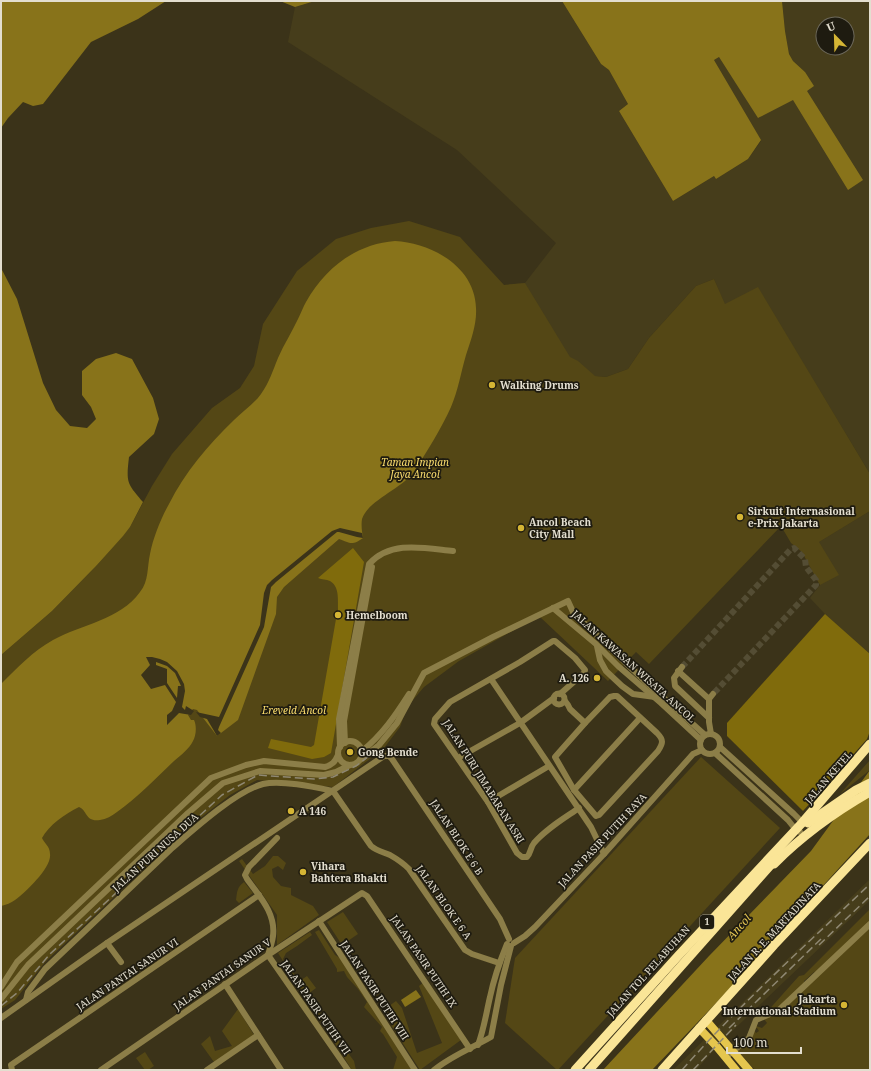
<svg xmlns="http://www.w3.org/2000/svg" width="871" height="1071" font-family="'Noto Serif',serif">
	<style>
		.built { fill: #463d1b; fill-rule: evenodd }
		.green { fill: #544715 }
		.forest { fill: #806b0c }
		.water { fill: #88731a }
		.pier { fill: #3b3319; fill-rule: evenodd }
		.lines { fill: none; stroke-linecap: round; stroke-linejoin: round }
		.minor-tunnel { stroke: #544d34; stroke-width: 6; stroke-dasharray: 6 3; stroke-linecap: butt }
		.minor { stroke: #8c7e48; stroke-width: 6 }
		.major { stroke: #e5c64e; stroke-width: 8 }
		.highway { stroke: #fae597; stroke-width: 9 }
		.rail { stroke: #8f8873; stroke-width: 1.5; stroke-dasharray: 8 4; stroke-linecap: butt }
		.poi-dot { fill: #d5b534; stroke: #1e1b10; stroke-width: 1.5 }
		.labels { text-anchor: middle; stroke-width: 3.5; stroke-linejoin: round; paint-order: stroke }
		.shield { fill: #1e1b10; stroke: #a8a496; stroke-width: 1 }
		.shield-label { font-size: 9px; font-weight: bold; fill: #e3decf }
		.poi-label { font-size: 10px; font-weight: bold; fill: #e3decf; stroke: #1e1b10; text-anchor: start }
		.park-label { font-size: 10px; font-style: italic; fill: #fcde6e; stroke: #1e1b10 }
		.street-label { font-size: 10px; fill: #e3decf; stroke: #1e1b10 }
		.water-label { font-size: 11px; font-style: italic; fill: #e2c452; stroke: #1e1b10 }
	</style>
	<rect width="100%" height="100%" fill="#3b3319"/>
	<g class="built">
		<path d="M315,1h247l39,63 8,6 19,34 -9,7 54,90 41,-25 2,3 21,-13 11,-7 13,-18 -47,-81 5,-3 40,61 46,-46 -12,-11 -4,-7 -4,-23 -3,-30h88v473l-112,-186 -33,17 -11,-26 -18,7 -47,52 -21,31 -22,8 -11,-1 -10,8 -81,-99 21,-2 31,-40 -99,-93 -169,-108 7,-35zM823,24h24v24h-24z"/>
		<path d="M870,511v143l-45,-40 -15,-16 10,-13 -18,-33z"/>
		<path d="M870,879v21l-145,138 -29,32h-23z"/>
	</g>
	<g class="green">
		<path d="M409,221l51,16 44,48 21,-2 45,74 8,4 17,15 11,1 22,-8 21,-31 47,-52 18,-7 11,25 33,-17 112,187v37l-51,31 20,33 -19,10 -18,-33 -11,-9 -10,-17 -132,138 -13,-12 -28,29 -69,-65 -80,45 -35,26 -17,20 -7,20 -16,21 -51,39 -76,-7 -27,15 -44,34 -141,133 -30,38 -14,9v-354l51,-44 45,-46 33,-38 22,-41 20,-32 40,-46 28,-20 14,-22 9,-42 34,-53 39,-32 35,-11z"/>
		<path d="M701,757l79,71 -222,242h-1l-52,-47 10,-65z"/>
		<path d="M870,760v10l-30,24z"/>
		<path d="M273,856h5l8,7 -3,7 -5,-4 -6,3 1,8 8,9 10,2v7l22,11 6,9 -42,30v-30l-38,-54 3,-2 11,15 12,-8z"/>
		<path d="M244,882l9,11 -14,10 -3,-3c1,-8 1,-13 8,-18z"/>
		<path d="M870,909v13l-52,49 -4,1 -10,9v3l-25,25 -14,5 34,-38 5,-1z"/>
		<path d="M343,912l15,22 -16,11 -15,-23z"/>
		<path d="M870,927v143h-115l-17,-19 16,-21 2,3 3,-2 -2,-3 -3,1 2,-3 6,2 5,-5 -3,-4 10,-5z"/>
		<path d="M319,930l16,25 5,3 74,112h-21l4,-13 -14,-23 -3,-3 2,-4 -18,-20 3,-5 -9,-13 -11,-12 -3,-6 -7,1v-3l-22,-37z"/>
		<path d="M310,932l2,3 -15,11 -11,7 -3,6 15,20 -2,2 -18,-28z"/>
		<path d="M307,976l9,12 -8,6 23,39h2l21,28 2,9h-4l-55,-87z"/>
		<path d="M424,982l41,55 -45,33 -38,-59 14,-10 6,7 15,45 25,-10 -23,-57z"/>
		<path d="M238,1009l16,26 -40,27 -13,-18 9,-8 5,15 17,-5 -10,-15z"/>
		<path d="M145,1052l9,14 -6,4h-3l-9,-12z"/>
	</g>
	<g class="forest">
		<path d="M353,548l11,14 -33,191 -7,4 -12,2 -44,-11 3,-9 40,8 3,-2 22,-126 3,-2c-3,-11 3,-29 -9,-36 -4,-2 -8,-1 -12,-3z"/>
		<path d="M825,614l45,40v77l-3,8 -64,72 -76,-75v-13z"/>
	</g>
	<g class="water">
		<path d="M1,1h165l-28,18 -47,23 -48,62 -10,2 -10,-4 -15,16 -7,10z"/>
		<path d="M280,1h35l-20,6z"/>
		<path d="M562,1h220l3,30 4,23 4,7 12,11 9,14 -7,5 56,89 -15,10 -55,-90 -35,18 -39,-61 -5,3 47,80 -13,19 -32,20 -2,-3 -41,25 -54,-90 9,-7 -19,-34 -8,-6z"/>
		<path d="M395,241c37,2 80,26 81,67 1,16 -5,32 -10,47 -5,17 -8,36 -15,52 -10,22 -23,43 -36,63 -12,19 -46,29 -53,49 -1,6 0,13 1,19 -11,8 -13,5 -24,1l-55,48 -7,10 -1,17 -38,106 -21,16 -20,-26 -4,-1 -5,6 3,5h3c3,6 2,16 -1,21 -4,8 -12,14 -19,20 -17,16 -38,38 -57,51 -5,4 -11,7 -17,8 -15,2 -12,-9 -21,-13 -14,7 -30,18 -37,31 2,5 8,8 8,16 2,13 -24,38 -35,46 -4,3 -9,5 -14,6v-222c16,-16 32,-33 52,-44 29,-16 67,-20 87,-48 9,-11 7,-25 10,-38 3,-16 11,-36 19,-50 16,-32 39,-59 65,-84 8,-8 20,-16 27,-26 8,-11 12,-24 17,-36 6,-14 14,-26 20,-39 3,-6 5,-12 8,-17 19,-34 50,-58 89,-61z"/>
		<path d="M1,268l16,31 26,84 13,27 14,16 17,2 9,-9 -5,-12 -9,-12v-24l14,-12 20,-6 16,6 21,39 6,21 -5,15 -25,23c-3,26 -2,26 14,45l-13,25 -7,9 -26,29 -45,46 -51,44z"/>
		<path d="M870,770v64l-152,167 -66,69h-49l106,-114 102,-105z"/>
		<path d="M416,990l5,7 -16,10 -4,-7z"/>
	</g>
	<g class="pier">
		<path d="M340,528l22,5 1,5 -6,-1 -18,-5h-2l-61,50 -5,5 -7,40 -45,100 -1,3 3,3 -4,3 -10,-17 -7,-2 -4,-5 23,5 41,-92 4,-32 3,-8 5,-5 60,-49z"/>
		<path d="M146,657h6l8,2 7,3 10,9 7,13 1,7 -3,16 3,3 1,-4 8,5 -3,4 -12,-2 -12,12v-10l5,-4 4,-9 -11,-17 -14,4 -10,-14 9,-10zM156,662l11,4 8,7 6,13h-3l-1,12 -10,-15v-14l-11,-4z"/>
	</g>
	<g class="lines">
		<path class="minor-tunnel" d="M682,667l109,-118 3,-1 11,11 1,8 10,13v5l-103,109"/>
		<g class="minor">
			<path d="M553,608l43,36 22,22 43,37 40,37"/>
			<path d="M597,646l3,14 6,11 16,15 11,8 22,3"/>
			<path d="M682,667l-8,11 1,8 34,32"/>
			<path d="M678,671l31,28"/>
			<path d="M491,679l100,148 13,27"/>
			<circle cx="559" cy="699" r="5.5"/>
			<path d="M560,694l24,-21 1,-3 -10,-12 -20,-17h-2l-33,21 -70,40 -15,17 -1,5 54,78 29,51 5,4h5c4,-4 3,-9 7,-14 12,-14 29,-24 45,-35"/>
			<path d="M614,696h3l40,37c7,7 6,10 1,18l-59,64 -3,1 -22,-26 -19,-33 30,-34 25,-26z"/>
			<path d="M565,701l3,4 2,4 15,14"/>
			<path d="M711,734l-2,-12v-23l4,-5"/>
			<circle cx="710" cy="744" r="10"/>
			<circle cx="350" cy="753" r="12"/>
			<path d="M345,743l-1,-22 28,-154"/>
			<path d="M340,747l-1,-28 30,-155c22,-24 55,-16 84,-13"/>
			<path d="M720,747l74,67 10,10"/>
			<path d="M362,751c20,-16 33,-35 47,-57"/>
			<path d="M715,753l73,67 8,10 4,2"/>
			<path d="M458,758l62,-35 34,-25"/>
			<path d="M360,760l19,-15 18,-22 27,-50 69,-36 75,-36 5,11 10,10 65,62 57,51"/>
			<path d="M574,790l66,-72"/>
			<path d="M488,802l61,-36"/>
			<path d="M277,838l-28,29 -4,8 2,4c12,17 29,34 26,57 -1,7 -3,13 -5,19l80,115"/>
			<path d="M319,921l96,149"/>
			<path d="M107,943l14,19"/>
			<path d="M514,943l11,-7 10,-9 69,-73 89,-100 9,-4"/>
			<path d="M225,984l56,86"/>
			<path d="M1,987l16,-25 194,-184 35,-13 18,-4 61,6c7,-2 10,-5 13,-12"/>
			<path d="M1,999l27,-34 160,-152 35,-30 37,-12 64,4 12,-3 14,-7"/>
			<path d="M26,1000l2,-8 17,-23 126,-120c22,-19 65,-58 92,-65 19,-4 51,3 70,7l38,55c6,5 12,6 19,9 7,4 13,8 19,14l56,81 7,4 27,9"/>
			<path d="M1,1018l106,-75 277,-187h5l3,3 108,160 9,20"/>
			<path d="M478,1045c6,-16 8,-31 12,-48 4,-19 10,-36 17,-53"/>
			<path d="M726,1057l23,-19 7,-18 23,-10 91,-86"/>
			<path d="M12,1070l-1,-5 248,-170"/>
			<path d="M101,1070l167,-115 94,-62 5,3 103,153"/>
			<path d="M207,1070l51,-35"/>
			<path d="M434,1070c17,-14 38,-22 57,-33l10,-52 10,-39"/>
		</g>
		<g class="major">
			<path d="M706,1020l43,50"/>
			<path d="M699,1028l18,19 19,23"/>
		</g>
		<g class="highway">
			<path d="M808,823l48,-33 14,-7"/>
			<path d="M774,864c28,-28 61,-52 96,-72"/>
			<path d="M575,1070l103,-114 124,-133 68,-79"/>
			<path d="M589,1070l187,-211"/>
			<path d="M662,1070l112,-125 96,-102"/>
		</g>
		<g class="rail">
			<path d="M819,945l51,-49"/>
			<path d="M1,1006l16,-13 33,-39 172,-159 36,-20 56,4 19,-2 23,-11 21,-16"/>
			<path d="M729,1028l92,-89"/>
			<path d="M682,1070c58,-66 124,-125 188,-186"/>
			<path d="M693,1070l43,-45"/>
		</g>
	</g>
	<g class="poi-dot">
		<circle cx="492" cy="385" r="4"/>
		<circle cx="740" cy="517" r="4"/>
		<circle cx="521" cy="528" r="4"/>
		<circle cx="338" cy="615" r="4"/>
		<circle cx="597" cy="678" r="4"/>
		<circle cx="350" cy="752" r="4"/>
		<circle cx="291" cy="811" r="4"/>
		<circle cx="303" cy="872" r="4"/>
		<circle cx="844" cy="1005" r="4"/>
	</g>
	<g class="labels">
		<rect class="shield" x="700" y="915" width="14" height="14" rx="3"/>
		<g class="shield-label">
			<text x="707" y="925">1</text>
		</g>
		<g class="poi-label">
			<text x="500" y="389">Walking Drums</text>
			<text x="748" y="515">Sirkuit Internasional<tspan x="748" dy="12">e-Prix Jakarta</tspan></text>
			<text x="529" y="526">Ancol Beach<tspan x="529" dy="12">City Mall</tspan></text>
			<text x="346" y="619">Hemelboom</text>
			<text x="589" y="682" text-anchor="end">A. 126</text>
			<text x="358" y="756">Gong Bende</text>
			<text x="299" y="815">A 146</text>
			<text x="311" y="870">Vihara<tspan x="311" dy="12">Bahtera Bhakti</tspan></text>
			<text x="836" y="1003" text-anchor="end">Jakarta<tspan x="836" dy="12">International Stadium</tspan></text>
		</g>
		<g class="park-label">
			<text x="415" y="466">Taman Impian<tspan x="415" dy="12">Jaya Ancol</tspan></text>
			<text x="294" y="714">Ereveld Ancol</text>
		</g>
		<g class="street-label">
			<text transform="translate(634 666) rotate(42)" y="4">JALAN KAWASAN WISATA ANCOL</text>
			<text transform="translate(828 777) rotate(-49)" y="4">JALAN KETEL</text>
			<text transform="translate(484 781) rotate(58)" y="4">JALAN PURI JIMABARAN ASRI</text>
			<text transform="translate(457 837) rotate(57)" y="4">JALAN BLOK E 6 B</text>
			<text transform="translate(602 840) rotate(-47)" y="4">JALAN PASIR PUTIH RAYA</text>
			<text transform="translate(155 852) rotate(-42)" y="4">JALAN PURI NUSA DUA</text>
			<text transform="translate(444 902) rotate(55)" y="4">JALAN BLOK E 6 A</text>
			<text transform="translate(774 931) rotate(-47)" y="4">JALAN R. E. MARTADINATA</text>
			<text transform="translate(424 961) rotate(56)" y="4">JALAN PASIR PUTIH IX</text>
			<text transform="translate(648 971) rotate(-48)" y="4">JALAN TOL PELABUHAN</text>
			<text transform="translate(127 974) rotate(-34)" y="4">JALAN PANTAI SANUR VI</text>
			<text transform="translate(222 974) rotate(-35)" y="4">JALAN PANTAI SANUR V</text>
			<text transform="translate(375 990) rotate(57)" y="4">JALAN PASIR PUTIH VIII</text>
			<text transform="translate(316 1007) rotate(55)" y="4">JALAN PASIR PUTIH VII</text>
		</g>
		<g class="water-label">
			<text transform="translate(739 927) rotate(-48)" y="4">Ancol</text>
		</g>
	</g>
	<rect width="871" height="1071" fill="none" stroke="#e3decf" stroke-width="4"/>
	<g transform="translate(835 36) rotate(337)"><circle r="19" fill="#1e1b10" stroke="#6d695c"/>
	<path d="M0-3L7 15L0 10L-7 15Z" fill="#d5b534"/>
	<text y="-6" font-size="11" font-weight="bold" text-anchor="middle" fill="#e3decf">U</text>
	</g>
	<path d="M727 1047v6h74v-6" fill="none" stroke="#e3decf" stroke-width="2"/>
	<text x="733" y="1047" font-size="12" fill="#e3decf" stroke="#1e1b10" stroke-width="3" paint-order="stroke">100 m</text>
</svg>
